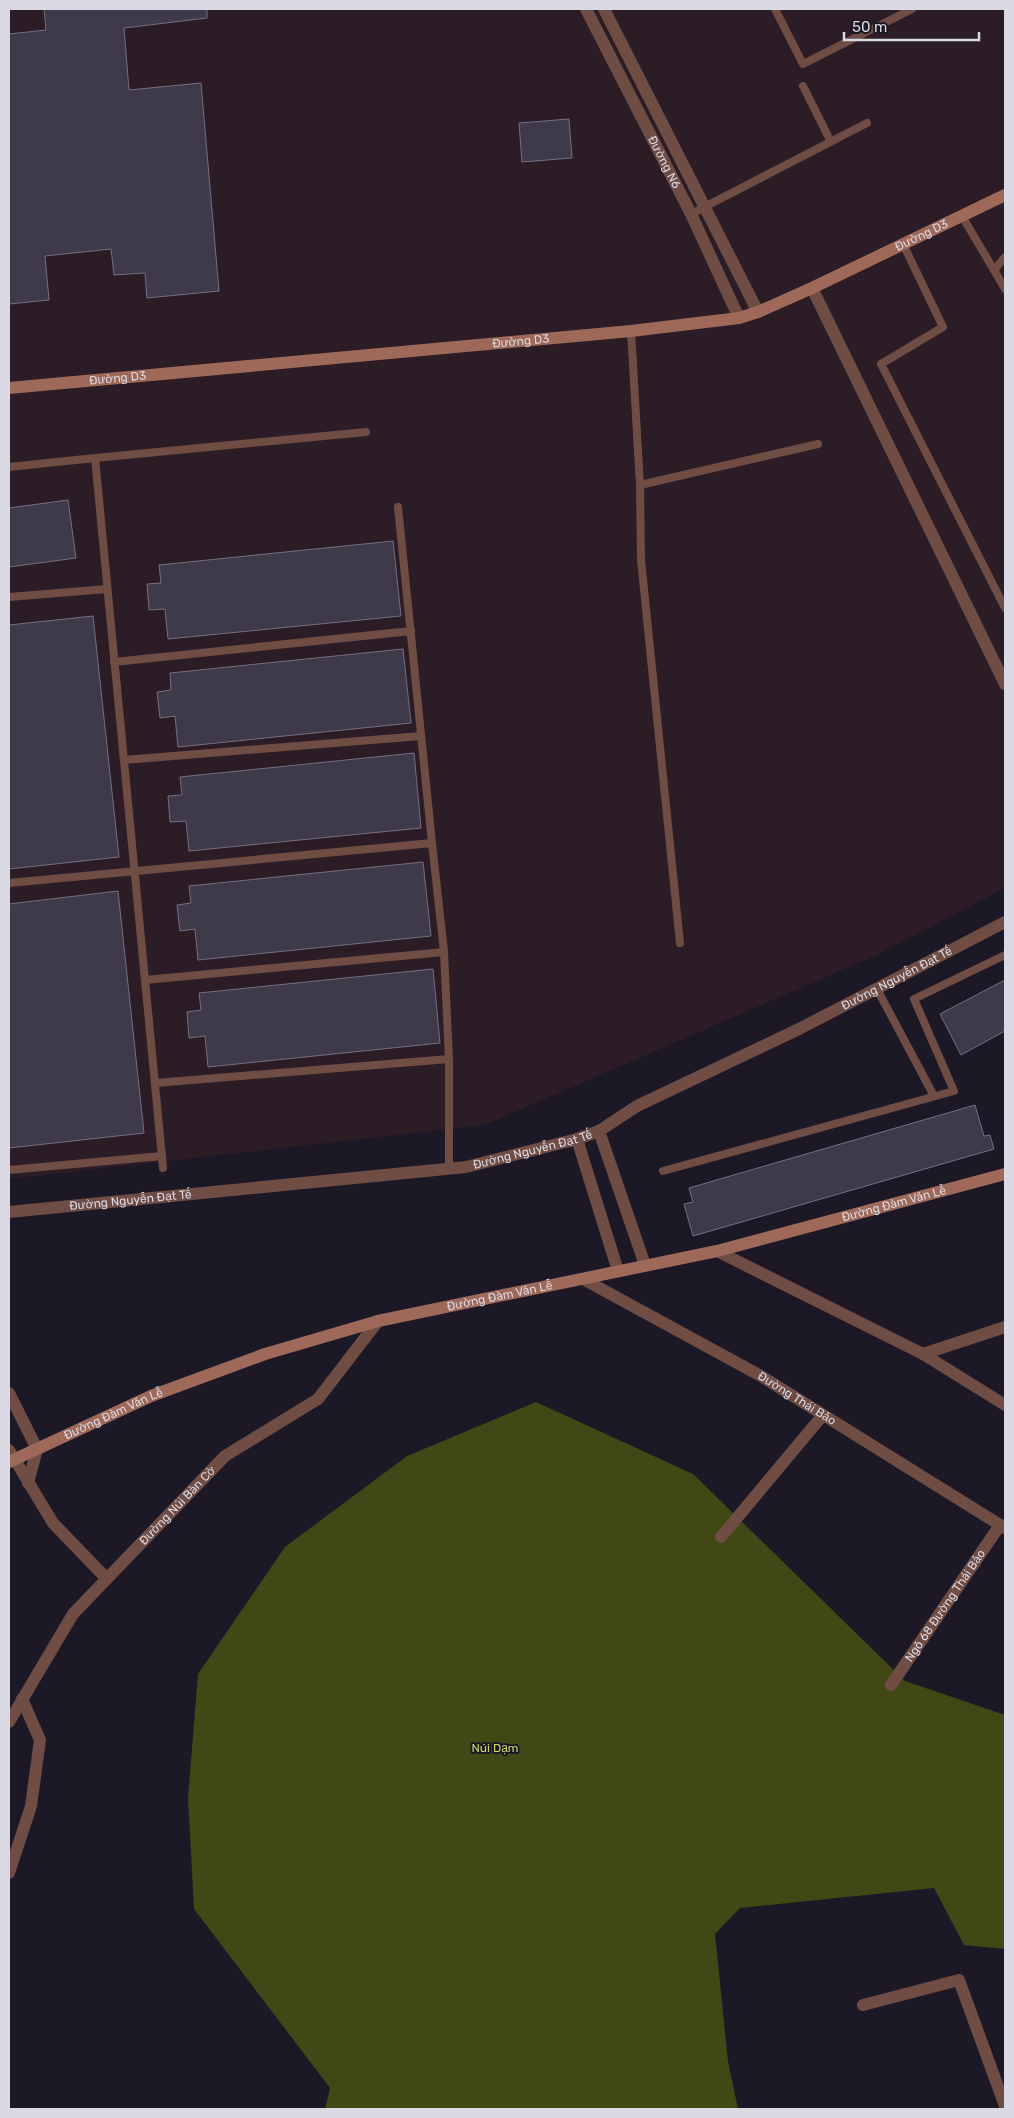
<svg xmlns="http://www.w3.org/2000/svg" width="1014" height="2118" font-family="Rubik,sans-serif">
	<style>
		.industrial { fill: #2c1c26 }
		.green { fill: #414715 }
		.building { fill: #3e3a4a; stroke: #757082 }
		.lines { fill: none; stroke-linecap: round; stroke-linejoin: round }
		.service { stroke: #6f4d44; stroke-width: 8 }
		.minor { stroke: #6f4d44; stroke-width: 12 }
		.tertiary { stroke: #6f4d44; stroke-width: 12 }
		.secondary { stroke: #9f695a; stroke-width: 12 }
		.labels { text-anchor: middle; stroke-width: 4; stroke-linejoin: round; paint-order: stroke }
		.street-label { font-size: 12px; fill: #dbd9e3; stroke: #1c1826 }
		.park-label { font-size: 12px; fill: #cddb6b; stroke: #1c1826 }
	</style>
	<rect width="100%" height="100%" fill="#1c1826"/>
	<path class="industrial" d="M9,9h996v879l-126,66 -394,171 -476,54z"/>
	<path class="green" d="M536,1402l157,72 212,207 100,34v234l-41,-4 -30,-57 -194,20 -25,26 13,127 10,48h-413l5,-21 -136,-179 -6,-111 10,-124 87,-127 122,-91z"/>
	<g class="building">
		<path d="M44,9h163v9l-83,10 5,62 72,-7 18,208 -72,7 -2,-25 -31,2 -3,-26 -66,7 4,44 -40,4v-270l37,-4z"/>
		<path d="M569,119l3,39 -50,4 -3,-39z"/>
		<path d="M68,500l8,58 -67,9v-59z"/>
		<path d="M393,541l8,75 -233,23 -3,-30 -16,1 -2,-26 14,-1 -2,-18z"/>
		<path d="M93,616l26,241 -110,12v-244z"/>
		<path d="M403,649l8,74 -233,24 -3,-31 -15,2 -3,-26 14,-2 -1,-17z"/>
		<path d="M414,753l7,75 -232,23 -3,-30 -16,1 -2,-26 14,-1 -2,-18z"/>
		<path d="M423,862l8,74 -233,24 -3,-31 -15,2 -3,-26 14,-2 -2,-17z"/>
		<path d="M118,891l26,242 -135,15v-244z"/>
		<path d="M433,969l7,74 -232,24 -3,-31 -16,2 -2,-26 14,-2 -2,-17z"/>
		<path d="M1005,980v51l-44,24 -21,-41z"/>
		<path d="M975,1105l9,31 6,-1 4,14 -301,87 -9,-32 9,-2 -4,-14z"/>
	</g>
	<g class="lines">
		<g class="service">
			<path d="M775,9l28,55 109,-55"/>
			<path d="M803,86l28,56"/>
			<path d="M691,214l176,-91"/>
			<path d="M962,216l32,54"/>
			<path d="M903,244l40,83 -62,37 124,244"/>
			<path d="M1005,257l-11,13 11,19"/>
			<path d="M631,331l9,154 1,75 39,383"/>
			<path d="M9,467l86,-9"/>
			<path d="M640,485l178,-41"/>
			<path d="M398,507l34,336"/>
			<path d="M9,597l98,-8"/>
			<path d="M114,662l297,-31"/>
			<path d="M124,760l297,-24"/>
			<path d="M9,883l423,-40 12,109 5,107v110"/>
			<path d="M145,980l299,-28"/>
			<path d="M877,989l57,107"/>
			<path d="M155,1083l294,-24"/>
			<path d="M163,1168l-68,-710 271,-26"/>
			<path d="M9,1170l153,-14"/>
			<path d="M663,1171l291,-80 -40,-92 91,-44"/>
		</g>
		<g class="minor">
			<path d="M812,288l193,396"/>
			<path d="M599,1131l46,134"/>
			<path d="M577,1139l41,132"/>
			<path id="s1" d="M9,1212l457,-45 111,-28 22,-8 38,-25 164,-78 204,-106"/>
			<path d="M717,1251l206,103 82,51"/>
			<path id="s2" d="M583,1279l178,97 244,152"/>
			<path d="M923,1354l82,-27"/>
			<path d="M9,1393l28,56 -9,34"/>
			<path d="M9,1450l44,73 53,55"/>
			<path d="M721,1537l102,-122"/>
			<path id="s3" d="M891,1685l109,-160"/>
			<path d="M863,2005l96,-25 46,126"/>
		</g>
		<g class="tertiary">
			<path id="s4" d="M586,9l105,205 48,104"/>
			<path d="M604,9l154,303"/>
			<path id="s5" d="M9,1722l64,-108 152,-158 93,-57 60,-78"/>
			<path d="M9,1873l22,-67 9,-66 -18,-41"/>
		</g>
		<g class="secondary">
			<path id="s6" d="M9,388l622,-57 108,-13 19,-6 54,-24 193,-93"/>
			<path id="s7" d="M9,1462l142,-66 114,-42 113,-33 339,-70 288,-77"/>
		</g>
	</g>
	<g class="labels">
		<g class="street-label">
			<text dy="4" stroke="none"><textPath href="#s4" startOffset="172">Đường N6</textPath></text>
			<text dy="4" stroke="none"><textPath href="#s6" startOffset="934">Đường D3</textPath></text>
			<text dy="4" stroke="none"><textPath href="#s6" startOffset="514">Đường D3</textPath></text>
			<text dy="4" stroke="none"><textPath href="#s6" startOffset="109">Đường D3</textPath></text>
			<text dy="4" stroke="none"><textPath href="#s1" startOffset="932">Đường Nguyễn Đạt Tế</textPath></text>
			<text dy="4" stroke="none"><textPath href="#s1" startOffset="528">Đường Nguyễn Đạt Tế</textPath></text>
			<text dy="4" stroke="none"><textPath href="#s1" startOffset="122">Đường Nguyễn Đạt Tế</textPath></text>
			<text dy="4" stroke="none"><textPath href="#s7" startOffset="925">Đường Đàm Văn Lễ</textPath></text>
			<text dy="4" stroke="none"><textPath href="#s7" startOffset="520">Đường Đàm Văn Lễ</textPath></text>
			<text dy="4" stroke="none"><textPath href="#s2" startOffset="245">Đường Thái Bảo</textPath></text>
			<text dy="4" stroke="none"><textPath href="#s7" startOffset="115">Đường Đàm Văn Lễ</textPath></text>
			<text dy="4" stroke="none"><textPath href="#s5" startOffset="276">Đường Núi Bàn Cờ</textPath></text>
			<text dy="4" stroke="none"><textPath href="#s3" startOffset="96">Ngõ 68 Đường Thái Bảo</textPath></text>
		</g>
		<g class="park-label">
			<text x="495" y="1752">Núi Dạm</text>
		</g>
	</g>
	<rect width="1014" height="2118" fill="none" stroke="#dbd9e3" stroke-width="20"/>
	<path d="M844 32v8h135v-8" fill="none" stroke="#dbd9e3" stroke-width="2.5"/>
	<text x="852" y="32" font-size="15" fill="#dbd9e3" stroke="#1c1826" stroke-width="4" paint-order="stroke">50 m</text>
</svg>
